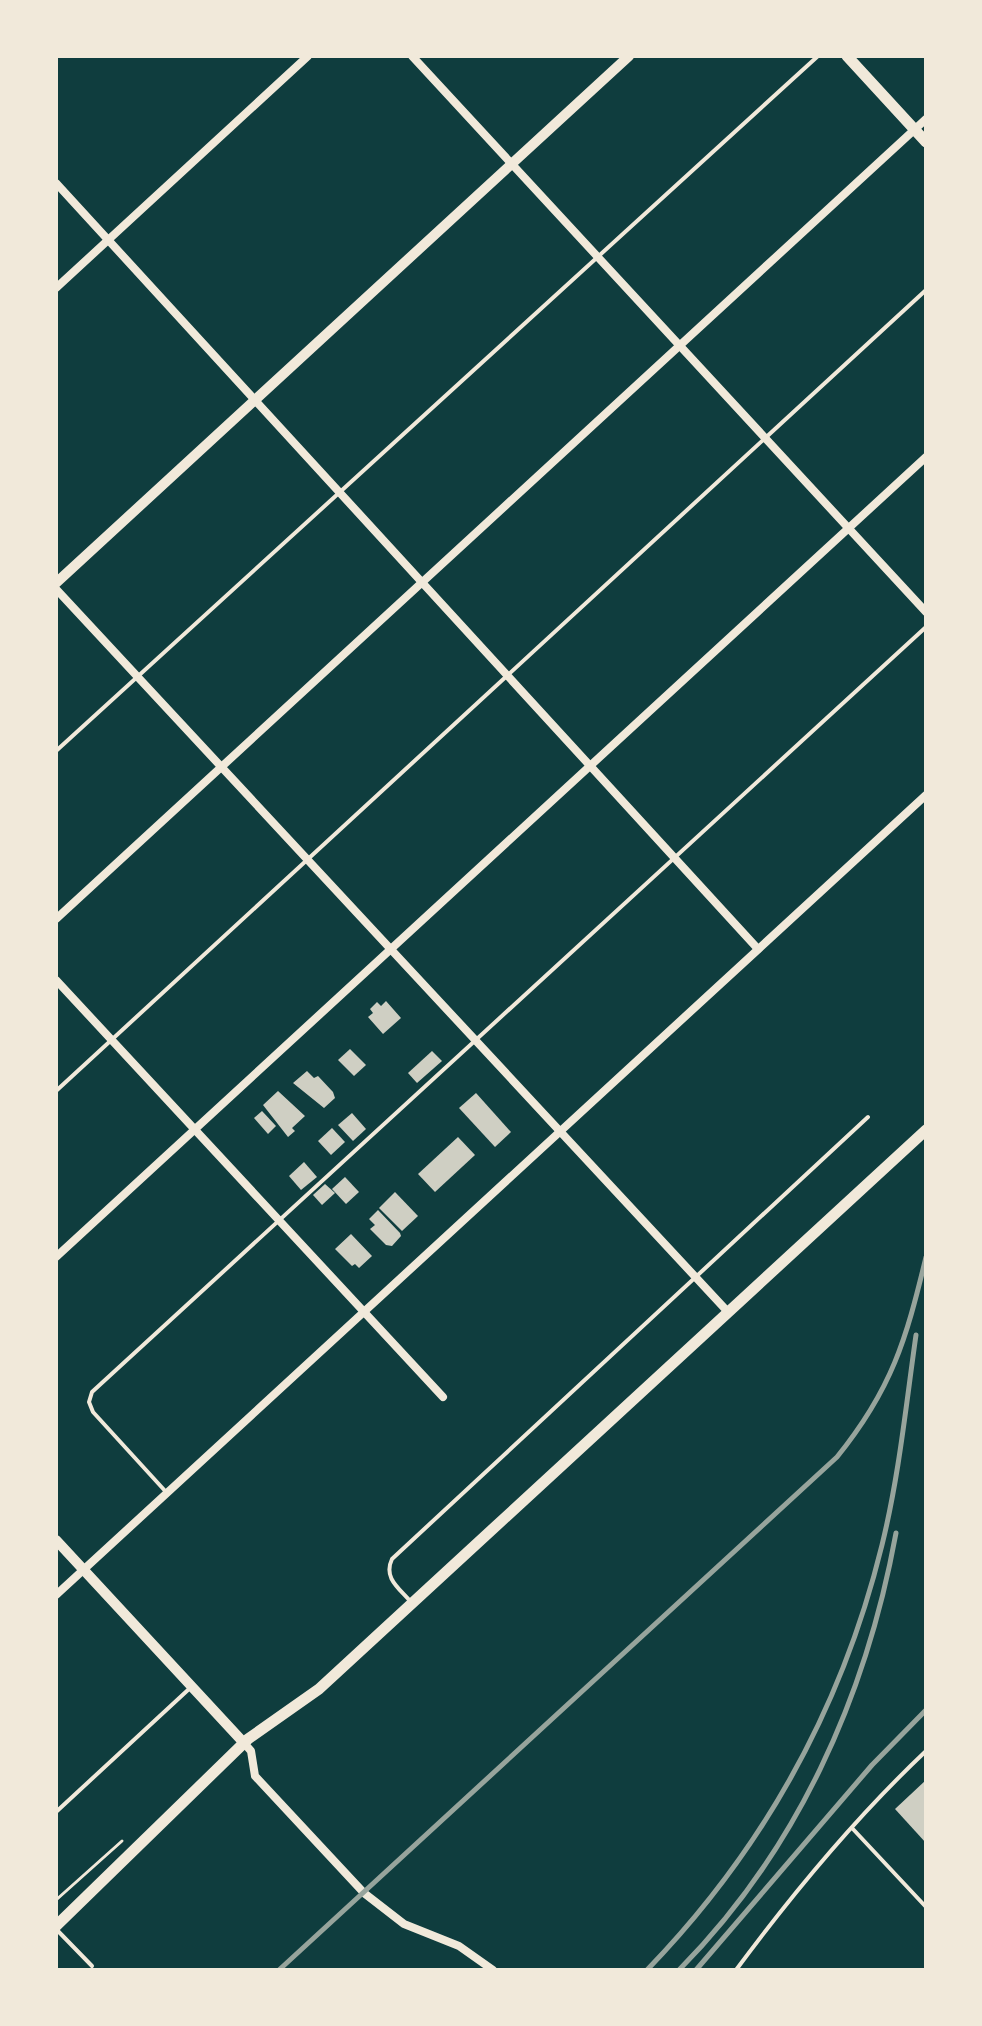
<svg xmlns="http://www.w3.org/2000/svg" width="982" height="2026" font-family="'PT Sans Narrow',sans-serif">
	<style>
		.building { fill: #cfcfc3 }
		.lines { fill: none; stroke-linecap: round; stroke-linejoin: round }
		.path { stroke: #f1e9da; stroke-width: 3 }
		.service { stroke: #f1e9da; stroke-width: 4 }
		.minor { stroke: #f1e9da; stroke-width: 8 }
		.tertiary { stroke: #f1e9da; stroke-width: 10 }
		.secondary { stroke: #f1e9da; stroke-width: 11 }
		.rail { stroke: #97a49c; stroke-width: 5 }
	</style>
	<rect width="100%" height="100%" fill="#0f3d3e"/>
	<g class="building">
		<path d="M386,1001l15,17 -18,16 -15,-17 5,-4 -3,-4 7,-7 4,4z"/>
		<path d="M350,1049l16,16 -12,11 -16,-16z"/>
		<path d="M432,1051l10,10 -25,22 -9,-10z"/>
		<path d="M307,1071l7,7 4,-2 15,16 2,6 -11,10 -31,-25z"/>
		<path d="M278,1091l27,25 -13,12 3,3 -7,6 -25,-32z"/>
		<path d="M476,1093l35,39 -16,15 -36,-39z"/>
		<path d="M262,1111l14,15 -8,8 -14,-16z"/>
		<path d="M352,1113l14,16 -13,12 -15,-16z"/>
		<path d="M332,1128l13,14 -14,13 -13,-14z"/>
		<path d="M458,1137l17,18 -40,37 -17,-18z"/>
		<path d="M304,1162l13,15 -16,13 -12,-14z"/>
		<path d="M345,1177l14,15 -13,12 -14,-15z"/>
		<path d="M325,1184l10,9 -13,12 -9,-10z"/>
		<path d="M395,1192l23,24 -16,15 -23,-23z"/>
		<path d="M378,1210l22,23 1,3 -9,10 -6,-1 -16,-16 5,-4 -6,-6z"/>
		<path d="M351,1234l21,22 -13,12 -4,-4 -3,2 -17,-17z"/>
		<path d="M926,1780v63l-31,-34z"/>
	</g>
	<g class="lines">
		<path class="path" d="M56,1900l66,-59"/>
		<g class="service">
			<path d="M56,751l762,-695"/>
			<path d="M56,1091l870,-801"/>
			<path d="M167,1493l-74,-81 -4,-10 3,-10 834,-765"/>
			<path d="M411,1602c-12,-14 -28,-24 -19,-43l476,-442"/>
			<path d="M56,1812l133,-123"/>
			<path d="M852,1828l74,79"/>
			<path d="M56,1929l36,37"/>
			<path d="M736,1970c57,-77 120,-153 190,-219"/>
		</g>
		<g class="minor">
			<path d="M412,56l514,556"/>
			<path d="M56,183l702,766"/>
			<path d="M56,288l252,-232"/>
			<path d="M56,589l672,723"/>
			<path d="M56,919l870,-800"/>
			<path d="M56,980l387,417"/>
			<path d="M56,1257l870,-800"/>
			<path d="M56,1595l870,-800"/>
			<path d="M244,1743l7,8 4,25 109,117 40,31 55,22 34,24"/>
		</g>
		<g class="tertiary">
			<path d="M56,583l573,-527"/>
			<path d="M56,1540l188,203"/>
		</g>
		<g class="secondary">
			<path d="M847,56l79,86"/>
			<path d="M56,1926l192,-187 71,-50 607,-559"/>
		</g>
		<g class="rail">
			<path d="M279,1970l558,-513c55,-68 69,-117 89,-200"/>
			<path d="M647,1970c116,-120 195,-262 235,-425 17,-69 24,-140 34,-210"/>
			<path d="M679,1970c118,-119 187,-273 217,-437"/>
			<path d="M696,1970l176,-205 54,-55"/>
		</g>
	</g>
	<rect width="982" height="2026" fill="none" stroke="#f1e9da" stroke-width="116"/>
</svg>
